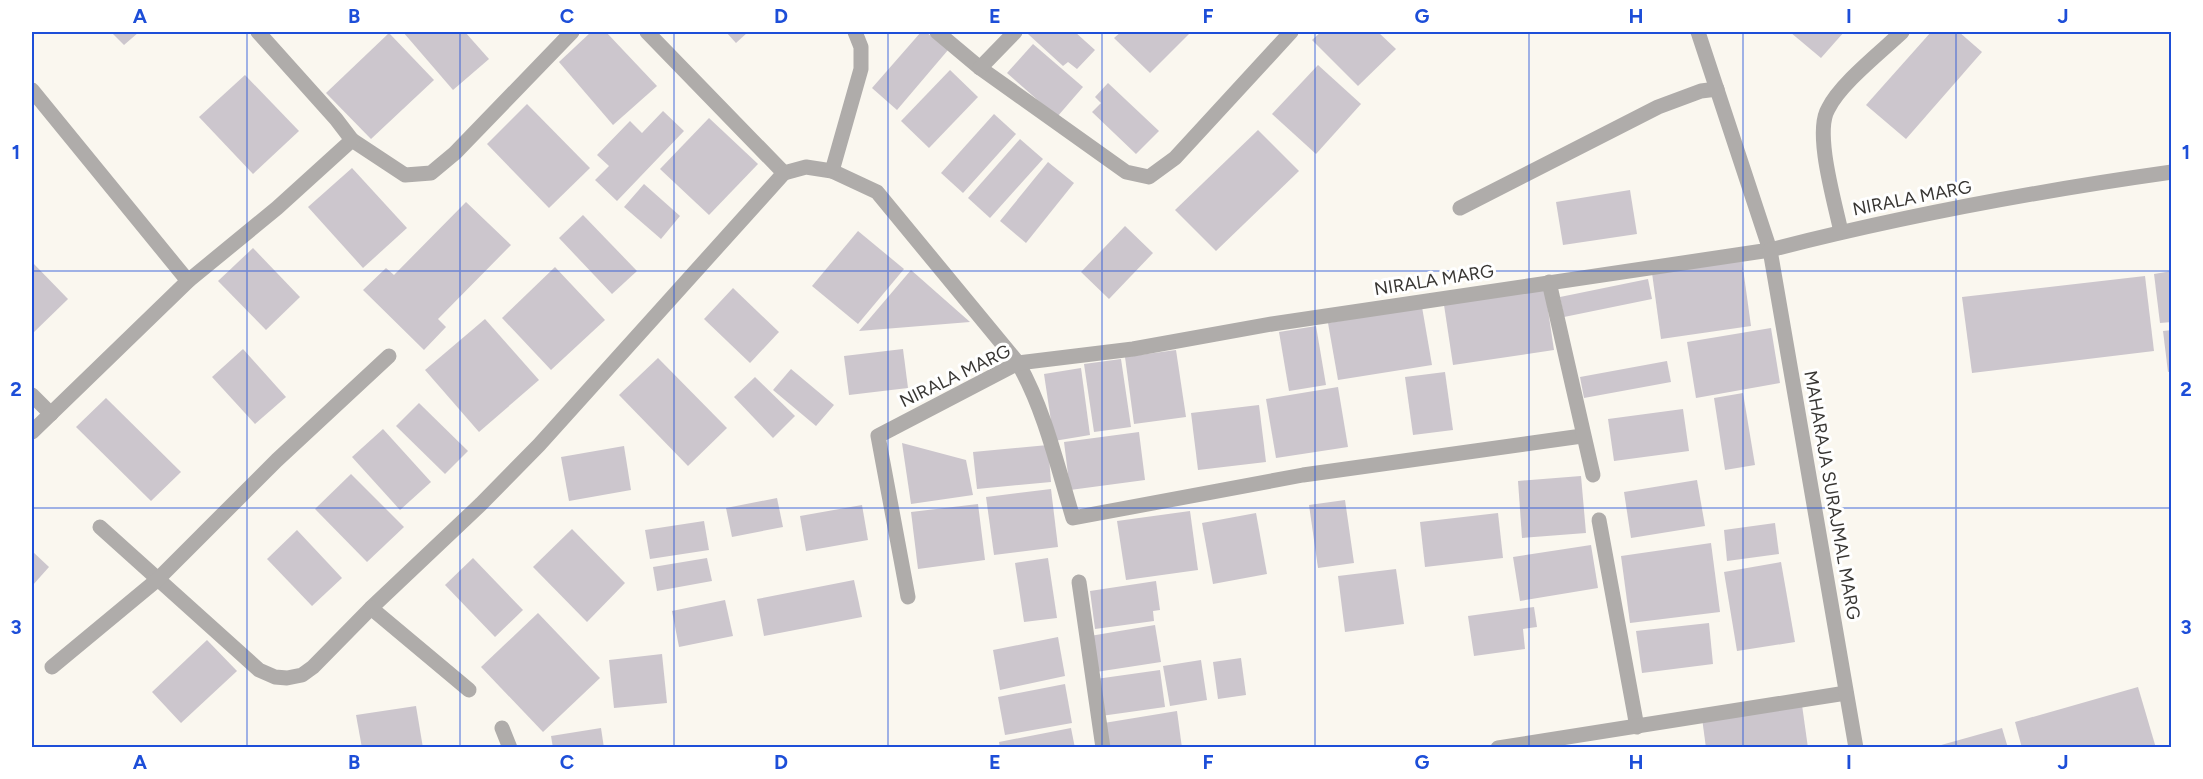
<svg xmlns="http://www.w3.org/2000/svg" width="2203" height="779" font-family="Figtree,sans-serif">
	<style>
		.building { fill: #ccc6cd }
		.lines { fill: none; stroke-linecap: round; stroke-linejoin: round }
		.service { stroke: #afacaa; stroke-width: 15 }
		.minor { stroke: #afacaa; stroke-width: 15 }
		.tertiary { stroke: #afacaa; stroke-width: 15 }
		.grid { fill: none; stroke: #1d4ed8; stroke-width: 1.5; stroke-opacity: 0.55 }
		.labels { text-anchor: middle; stroke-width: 6; stroke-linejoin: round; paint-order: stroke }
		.street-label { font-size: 18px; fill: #383633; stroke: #fff }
		.neatline { fill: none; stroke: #1d4ed8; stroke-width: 2 }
		.grid-label { font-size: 20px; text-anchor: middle; font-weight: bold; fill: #1d4ed8 }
	</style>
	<rect width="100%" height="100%" fill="#faf7ef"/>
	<g class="building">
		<path d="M111,32h28l-15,13z"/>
		<path d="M403,32h62l24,27 -36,31z"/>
		<path d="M591,32h15l51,54 -44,39 -54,-63z"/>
		<path d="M726,32h22l-12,11z"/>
		<path d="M921,32h5l22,18 -51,60 -25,-22z"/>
		<path d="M1030,32h45l20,18 -18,19 -9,-7 -5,4 -35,-32z"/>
		<path d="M1121,32h70l-41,41 -36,-35z"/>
		<path d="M1321,32h57l18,17 -38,37 -46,-46z"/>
		<path d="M1790,32h54l-23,26z"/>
		<path d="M1931,32h28l23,20 -76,87 -40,-34z"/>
		<path d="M389,33l45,47 -63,59 -45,-46z"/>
		<path d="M1033,44l50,43 -26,30 -50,-44z"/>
		<path d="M1318,65l43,39 -45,50 -44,-40z"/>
		<path d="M950,70l28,27 -49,51 -28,-27z"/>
		<path d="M245,75l54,56 -46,43 -54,-57z"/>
		<path d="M1108,83l51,48 -23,23 -44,-42 9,-9 -6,-6z"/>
		<path d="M527,104l63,64 -41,40 -62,-64z"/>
		<path d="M663,111l21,20 -67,70 -22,-21 14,-14 -12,-11 33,-34 12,12z"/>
		<path d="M994,114l22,20 -53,59 -22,-20z"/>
		<path d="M709,118l49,46 -49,51 -49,-46z"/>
		<path d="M1258,130l41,41 -83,80 -41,-41z"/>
		<path d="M1020,139l23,20 -53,59 -22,-20z"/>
		<path d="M1048,162l26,21 -48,60 -26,-22z"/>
		<path d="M352,168l55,60 -44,40 -55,-61z"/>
		<path d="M644,184l36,32 -19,23 -37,-32z"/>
		<path d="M1630,190l7,44 -74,11 -7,-43z"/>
		<path d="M466,202l45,43 -73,74 8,8 -22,23 -61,-60 23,-22 8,7z"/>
		<path d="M583,215l54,56 -25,23 -53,-56z"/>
		<path d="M1125,226l28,27 -44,46 -28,-27z"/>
		<path d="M858,231l46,38 -46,55 -46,-38z"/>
		<path d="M253,248l47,49 -34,33 -48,-49z"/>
		<path d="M1742,261l9,65 -90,13 -9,-66z"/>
		<path d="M32,262l36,37 -36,35z"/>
		<path d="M555,267l50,53 -54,50 -49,-52z"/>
		<path d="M911,270l59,52 -111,9z"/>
		<path d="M2172,271v51l-12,1 -6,-49z"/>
		<path d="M2145,276l9,75 -182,22 -10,-76z"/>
		<path d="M1648,279l4,20 -88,18 -4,-20z"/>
		<path d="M733,288l46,44 -29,31 -46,-44z"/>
		<path d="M1545,290l9,60 -101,15 -9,-60z"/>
		<path d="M1422,307l10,58 -94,15 -10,-57z"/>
		<path d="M485,319l54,61 -60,52 -54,-62z"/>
		<path d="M1316,326l10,59 -37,6 -10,-59z"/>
		<path d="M1771,328l9,55 -84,15 -9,-56z"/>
		<path d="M2172,330v41l-4,1 -5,-41z"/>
		<path d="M243,349l43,48 -31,27 -43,-47z"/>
		<path d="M903,349l5,39 -59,7 -5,-39z"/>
		<path d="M1176,350l10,67 -52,7 -9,-67z"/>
		<path d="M658,358l69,70 -39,38 -69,-71z"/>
		<path d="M1121,359l10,68 -37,5 -10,-68z"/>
		<path d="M1667,361l4,21 -87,16 -4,-21z"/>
		<path d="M1081,368l9,67 -36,6 -10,-67z"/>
		<path d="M791,369l43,36 -18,21 -43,-36z"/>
		<path d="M1445,372l8,58 -40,5 -8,-58z"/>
		<path d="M755,377l40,39 -22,22 -39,-41z"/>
		<path d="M1338,387l10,60 -72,11 -10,-59z"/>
		<path d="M1743,393l12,72 -30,5 -11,-72z"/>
		<path d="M106,398l75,74 -30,29 -75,-74z"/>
		<path d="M419,403l49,48 -23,23 -49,-48z"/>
		<path d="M1259,405l7,57 -68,8 -7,-57z"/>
		<path d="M1683,409l6,42 -75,10 -6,-42z"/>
		<path d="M383,429l48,53 -31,28 -48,-53z"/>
		<path d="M1139,432l6,48 -75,10 -6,-48z"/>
		<path d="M902,443l64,17 7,35 -62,9z"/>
		<path d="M1048,445l3,37 -74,7 -4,-37z"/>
		<path d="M624,446l7,44 -62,11 -8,-44z"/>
		<path d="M351,474l53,53 -37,35 -52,-53z"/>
		<path d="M1581,476l5,57 -64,5 -4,-57z"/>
		<path d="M1697,480l8,46 -74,12 -7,-46z"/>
		<path d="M1051,489l7,58 -64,8 -8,-58z"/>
		<path d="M777,498l6,29 -51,10 -6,-29z"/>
		<path d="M1345,500l9,63 -36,5 -9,-63z"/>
		<path d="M978,504l7,56 -67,9 -7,-57z"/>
		<path d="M862,505l6,35 -62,11 -6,-35z"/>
		<path d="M1190,511l8,59 -72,10 -9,-59z"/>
		<path d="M1256,513l11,61 -54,10 -11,-61z"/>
		<path d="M1498,513l5,45 -78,9 -5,-45z"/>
		<path d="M704,521l5,29 -59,9 -5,-29z"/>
		<path d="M1775,523l4,31 -52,7 -3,-31z"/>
		<path d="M572,529l53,54 -38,39 -54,-55z"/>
		<path d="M297,530l45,48 -30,28 -45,-47z"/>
		<path d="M1711,543l9,69 -90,11 -9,-67z"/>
		<path d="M1591,545l7,43 -78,13 -7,-44z"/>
		<path d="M32,551l17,16 -17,19z"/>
		<path d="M473,558l50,52 -28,27 -50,-52z"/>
		<path d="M707,558l5,23 -55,10 -4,-24z"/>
		<path d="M1048,558l9,60 -33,4 -9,-59z"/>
		<path d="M1781,562l14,80 -58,9 -13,-79z"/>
		<path d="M1396,569l8,55 -59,8 -7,-56z"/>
		<path d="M854,580l8,37 -98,19 -7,-37z"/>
		<path d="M1156,581l4,29 -7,1 1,10 -59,8 -5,-38z"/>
		<path d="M725,600l8,36 -54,11 -7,-36z"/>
		<path d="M1534,607l3,20 -14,2 2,20 -51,7 -6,-40z"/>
		<path d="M538,613l62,65 -57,54 -62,-65z"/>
		<path d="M1709,623l4,41 -71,9 -6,-42z"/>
		<path d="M1155,625l6,37 -65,10 -6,-36z"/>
		<path d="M1058,637l7,39 -65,14 -7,-40z"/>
		<path d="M207,640l30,31 -56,52 -29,-31z"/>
		<path d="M662,654l5,49 -53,5 -5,-48z"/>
		<path d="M1241,658l5,37 -28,4 -5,-37z"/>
		<path d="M1201,660l6,40 -37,6 -7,-40z"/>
		<path d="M1160,670l5,37 -64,9 -5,-37z"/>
		<path d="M1065,684l7,39 -67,12 -7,-38z"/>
		<path d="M2138,687l18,61h-134l-7,-26z"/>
		<path d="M1802,705l6,43h-102l-4,-30z"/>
		<path d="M416,706l7,42h-61l-6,-33z"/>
		<path d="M1177,711l5,37h-74l-4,-25z"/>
		<path d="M601,728l3,20h-51l-2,-12z"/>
		<path d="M1071,728l4,20h-75l-1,-6z"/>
		<path d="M2002,728l6,20h-74v-1z"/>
	</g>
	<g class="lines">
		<path class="service" d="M1460,208l198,-101 43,-16 16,-2"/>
		<g class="minor">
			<path d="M647,32l137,141 22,-6 26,4 45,21 141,171c27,48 39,102 55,155l230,-43 279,-39"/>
			<path d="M937,32l43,36 146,104 23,5 26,-19 116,-126"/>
			<path d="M980,68l35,-36"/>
			<path d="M32,90l156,191"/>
			<path d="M352,140l53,35 26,-2 24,-20 117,-121"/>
			<path d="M832,171l29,-102v-22l-6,-15"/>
			<path d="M1841,232c-6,-29 -27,-99 -13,-123 12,-25 53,-57 74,-77"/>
			<path d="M1549,282l44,193"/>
			<path d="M32,395l19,19"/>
			<path d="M32,432l156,-151 89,-73 75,-68 -16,-21 -78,-87"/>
			<path d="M1599,520l38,207"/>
			<path d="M100,527l159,143 16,7 12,1 15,-3 11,-8 58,-59 110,-104 58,-59 245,-272"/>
			<path d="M1079,582l24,166"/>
			<path d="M908,597l-30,-161 140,-73 115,-14 139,-25 498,-74 -72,-218"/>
			<path d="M371,608l98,82"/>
			<path d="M52,667l105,-87 120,-120 112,-104"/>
			<path d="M502,728l8,20"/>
			<path d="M1498,748l348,-55"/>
		</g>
		<path class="tertiary" d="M1856,748l-86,-498c132,-34 267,-59 402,-78"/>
	</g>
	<path class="grid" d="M247,32v716M460,32v716M674,32v716M888,32v716M1102,32v716M1315,32v716M1529,32v716M1743,32v716M1956,32v716M32,271h2140M32,508h2140"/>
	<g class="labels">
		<g class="street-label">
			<text transform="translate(1912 198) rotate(-11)" y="6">NIRALA MARG</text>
			<text transform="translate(1434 280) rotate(-9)" y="6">NIRALA MARG</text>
			<text transform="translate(955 376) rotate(-26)" y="6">NIRALA MARG</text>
			<text transform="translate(1832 495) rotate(80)" y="6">MAHARAJA SURAJMAL MARG</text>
		</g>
	</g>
	<rect width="2203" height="779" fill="none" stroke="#ffffff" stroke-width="66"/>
	<rect x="33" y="33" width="2137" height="713" class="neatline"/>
	<g class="grid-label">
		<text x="140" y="23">A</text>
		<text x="354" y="23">B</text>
		<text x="567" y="23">C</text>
		<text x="781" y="23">D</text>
		<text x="995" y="23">E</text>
		<text x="1208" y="23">F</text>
		<text x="1422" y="23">G</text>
		<text x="1636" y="23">H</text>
		<text x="1849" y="23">I</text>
		<text x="2063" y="23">J</text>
		<text x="16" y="159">1</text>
		<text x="2186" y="159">1</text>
		<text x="16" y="396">2</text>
		<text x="2186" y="396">2</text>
		<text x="16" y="634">3</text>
		<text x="2186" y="634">3</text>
		<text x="140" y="769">A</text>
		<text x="354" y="769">B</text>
		<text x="567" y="769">C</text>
		<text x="781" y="769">D</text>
		<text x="995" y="769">E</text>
		<text x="1208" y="769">F</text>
		<text x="1422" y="769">G</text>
		<text x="1636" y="769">H</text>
		<text x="1849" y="769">I</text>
		<text x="2063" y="769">J</text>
	</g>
</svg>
